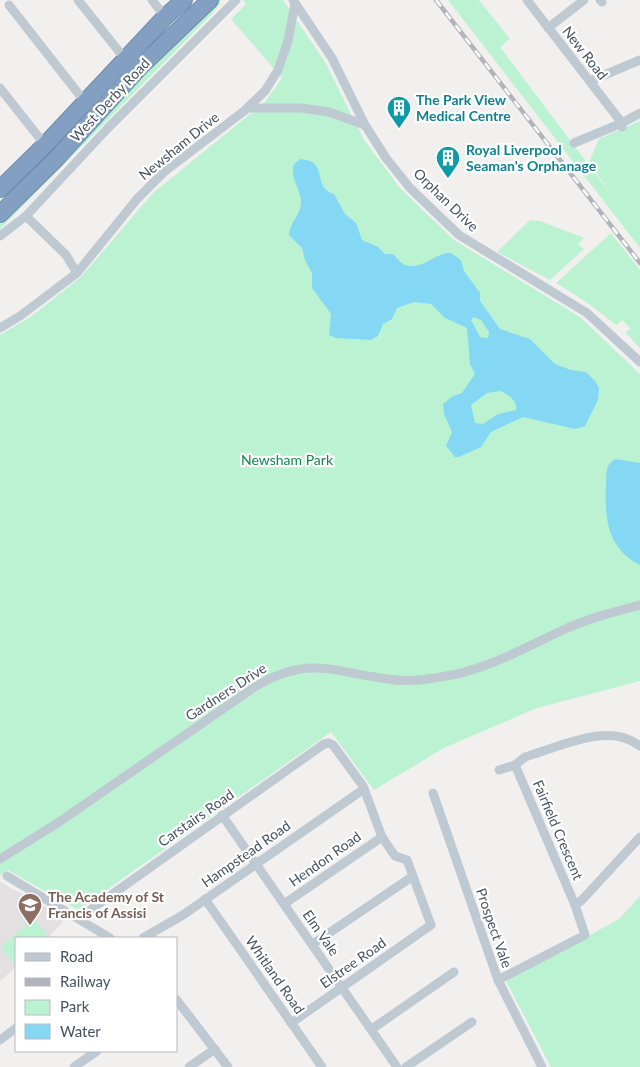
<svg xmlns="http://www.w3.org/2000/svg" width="640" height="1067" font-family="Lato,sans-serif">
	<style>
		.education { fill: #e3e0e1 }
		.green { fill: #bbf3d2 }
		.water { fill: #84d8f3; fill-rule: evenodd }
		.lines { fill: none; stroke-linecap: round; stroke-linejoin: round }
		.highway-casing { stroke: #6e8bae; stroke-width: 18 }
		.street { stroke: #bfc9d2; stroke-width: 9 }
		.highway { stroke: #83a0c2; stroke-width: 16 }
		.rail-casing { stroke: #b1b4ba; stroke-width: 4.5 }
		.rail { stroke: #fff; stroke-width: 2.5; stroke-dasharray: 8; stroke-linecap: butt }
		.labels { text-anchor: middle; stroke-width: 4.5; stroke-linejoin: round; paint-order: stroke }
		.street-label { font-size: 14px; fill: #46525e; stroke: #fff }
		.culture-label { font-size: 14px; font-weight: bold; fill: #0d838f; stroke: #fff; text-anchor: start }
		.park-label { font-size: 14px; fill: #10864f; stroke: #fff }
		.education-label { font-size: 14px; font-weight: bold; fill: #785e54; stroke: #fff; text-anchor: start }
	</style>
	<rect width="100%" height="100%" fill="#f2efef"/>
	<path class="education" d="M0,882l66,36 -18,20h-32v29l-16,14z"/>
	<g class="green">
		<path d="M215,0h7l-9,13 -213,216v-9z"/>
		<path d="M243,0h40l42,62 39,78 36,48 54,52 126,77 60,57v307l-103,27 -93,40 -70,42 -43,-58 -253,178 -70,-40 -8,6v-541l32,-19 49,-39 72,-84 112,-91 17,-24 -51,-59 15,-15z"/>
		<path d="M448,0h31l31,39 -10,8 112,149 -23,-34 10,-23 41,-18v127z"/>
		<path d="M530,220l10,1 44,17 -6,6 6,5 -34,31 -53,-28z"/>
		<path d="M611,233l29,37v78l-15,-16 6,-3 -9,-9 -6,5 -28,-22 -32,-20z"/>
		<path d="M640,896v171h-89l-45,-86 113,-62z"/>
		<path d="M33,919l16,17 -2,2h-31v28l-15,-19z"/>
	</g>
	<g class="water">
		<path d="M300,159c30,2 11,28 34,35l11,20 11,9 6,17 16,7 7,7h8c4,4 7,9 12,11 17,6 30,-13 46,-12l10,7 3,11 16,22v8l20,28 30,10 25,25 16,6 15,2 10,10 3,6 -1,12 -13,26 -10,3 -52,-12 -32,15 -10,15 -22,10h-4l-9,-11 6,-14 -8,-18 -1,-10 10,-8 9,-3 13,-19 -5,-10 -3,-36 -22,-10 -14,-14 -17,-2 -17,6 -5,11 -9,5 -5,12 -7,4 -35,-2 -7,-3 2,-21 -19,-26v-15l-7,-13 -3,-12 -13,-13c0,-12 12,-20 12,-33 0,-13 -12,-25 -7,-38zM474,317l7,3 8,12 -1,6 -8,-1 -9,-17zM500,391c8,3 18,10 16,19l-18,4 -15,10 -8,-1 -4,-18 16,-12z"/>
		<path d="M615,459l25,4v102c-35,-18 -35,-49 -34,-83 1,-10 -1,-17 9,-23z"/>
	</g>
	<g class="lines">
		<defs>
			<g id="highway">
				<path d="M0,189l45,-44 120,-128 19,-17"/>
				<path d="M0,214l56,-55 85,-93 69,-66"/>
			</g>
		</defs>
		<use href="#highway" class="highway-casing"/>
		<g class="street">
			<path d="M78,0l47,59"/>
			<path d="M152,0l13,17"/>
			<path d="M293,0l39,58 33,67 21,33 24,30 49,47 128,78 53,49"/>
			<path d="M527,0l95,123 -48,20"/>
			<path d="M600,0l2,2"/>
			<path d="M9,5l76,97"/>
			<path d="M548,28l36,-28"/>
			<path d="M590,81l50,-21"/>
			<path d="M0,88l45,57"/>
			<path d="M248,108h53l28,4 36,13"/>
			<path d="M622,127v-4l18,-10"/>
			<path d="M26,216l40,39 11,18"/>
			<path d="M0,236l26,-20 82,-88 128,-128"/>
			<path d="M0,328l20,-12 57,-43 60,-74 27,-27 80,-61 21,-20 13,-21 10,-29 7,-38"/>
			<path d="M499,770l16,-5 10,-8c35,-10 83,-36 115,-11"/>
			<path d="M433,793l65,187 44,87"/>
			<path d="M222,815l175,252"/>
			<path d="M0,859l59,-37 197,-136c54,-31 76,-14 132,-7 17,3 36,1 53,-2 43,-6 81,-28 120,-46 25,-12 52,-19 79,-26"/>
			<path d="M7,876l103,62"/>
			<path d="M205,899l117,168"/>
			<path d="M284,904l98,-67"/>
			<path d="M575,905l7,-5 58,-63"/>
			<path d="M79,918l245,-174 5,-1 4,2 30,41 19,51 13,19 12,4 24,65 -140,98"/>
			<path d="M143,938l40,-23 181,-126"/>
			<path d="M313,944l100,-68"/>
			<path d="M498,980l87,-45 -10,-30 -60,-140"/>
			<path d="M176,999l52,68"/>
			<path d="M372,1029l82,-57"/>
			<path d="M0,1040l16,-12"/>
			<path d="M74,1067l23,-16"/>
			<path d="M189,1067l26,-18"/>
			<path d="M406,1067l66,-45"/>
		</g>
		<use href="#highway" class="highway"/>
		<defs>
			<path id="rail" d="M436,0l204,263"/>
		</defs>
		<use href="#rail" class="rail-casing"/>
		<use href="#rail" class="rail"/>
	</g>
	<defs>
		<symbol id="building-pin" viewBox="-11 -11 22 30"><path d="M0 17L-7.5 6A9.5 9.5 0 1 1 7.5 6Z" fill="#0f9aa8" stroke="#fff"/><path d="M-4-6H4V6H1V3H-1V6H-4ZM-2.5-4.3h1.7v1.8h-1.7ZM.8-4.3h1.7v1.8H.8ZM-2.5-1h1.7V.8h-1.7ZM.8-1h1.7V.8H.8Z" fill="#fff"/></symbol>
		<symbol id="school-pin" viewBox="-11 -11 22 30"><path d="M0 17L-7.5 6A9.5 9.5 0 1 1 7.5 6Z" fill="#8d6e63" stroke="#fff"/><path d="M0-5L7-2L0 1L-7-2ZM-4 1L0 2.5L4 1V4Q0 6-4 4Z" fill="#fff"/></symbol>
	</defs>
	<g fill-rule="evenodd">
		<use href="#building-pin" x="385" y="94" width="28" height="38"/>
		<use href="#building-pin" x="434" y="144" width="28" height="38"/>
		<use href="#school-pin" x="16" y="891" width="28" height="38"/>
	</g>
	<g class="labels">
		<g class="street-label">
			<text transform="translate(585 53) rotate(52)" y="5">New Road</text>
			<text transform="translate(110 100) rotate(-47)" y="5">West Derby Road</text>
			<text transform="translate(179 146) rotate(-39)" y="5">Newsham Drive</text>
			<text transform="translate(446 200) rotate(44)" y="5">Orphan Drive</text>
			<text transform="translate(226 692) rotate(-33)" y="5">Gardners Drive</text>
			<text transform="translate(196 818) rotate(-35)" y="5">Carstairs Road</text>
			<text transform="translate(558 830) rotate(67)" y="5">Fairfield Crescent</text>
			<text transform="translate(246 854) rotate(-35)" y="5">Hampstead Road</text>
			<text transform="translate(325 859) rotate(-35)" y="5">Hendon Road</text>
			<text transform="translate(494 928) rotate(71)" y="5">Prospect Vale</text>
			<text transform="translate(321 933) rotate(55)" y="5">Elm Vale</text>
			<text transform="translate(353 963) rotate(-35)" y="5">Elstree Road</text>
			<text transform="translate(275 975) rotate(55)" y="5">Whitland Road</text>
		</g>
		<g class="culture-label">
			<text x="416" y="105">The Park View<tspan x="416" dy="16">Medical Centre</tspan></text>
			<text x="466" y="155">Royal Liverpool<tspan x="466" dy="16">Seaman's Orphanage</tspan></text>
		</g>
		<g class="park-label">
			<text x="287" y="465">Newsham Park</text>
		</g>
		<g class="education-label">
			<text x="48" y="902">The Academy of St<tspan x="48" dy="16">Francis of Assisi</tspan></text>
		</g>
	</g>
	<rect x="15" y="937" width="162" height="115" fill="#ffffff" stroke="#b5babf"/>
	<rect x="25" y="953" width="25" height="8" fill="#bfc9d2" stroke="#b5babf"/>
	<text x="60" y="962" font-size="15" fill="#46525e">Road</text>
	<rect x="25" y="978" width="25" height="8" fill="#b1b4ba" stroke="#b5babf"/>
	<text x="60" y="987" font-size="15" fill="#46525e">Railway</text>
	<rect x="25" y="1000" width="25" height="15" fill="#bbf3d2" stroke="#b5babf"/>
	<text x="60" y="1012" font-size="15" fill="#46525e">Park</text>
	<rect x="25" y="1024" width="25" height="15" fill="#84d8f3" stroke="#b5babf"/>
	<text x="60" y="1037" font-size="15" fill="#46525e">Water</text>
</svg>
